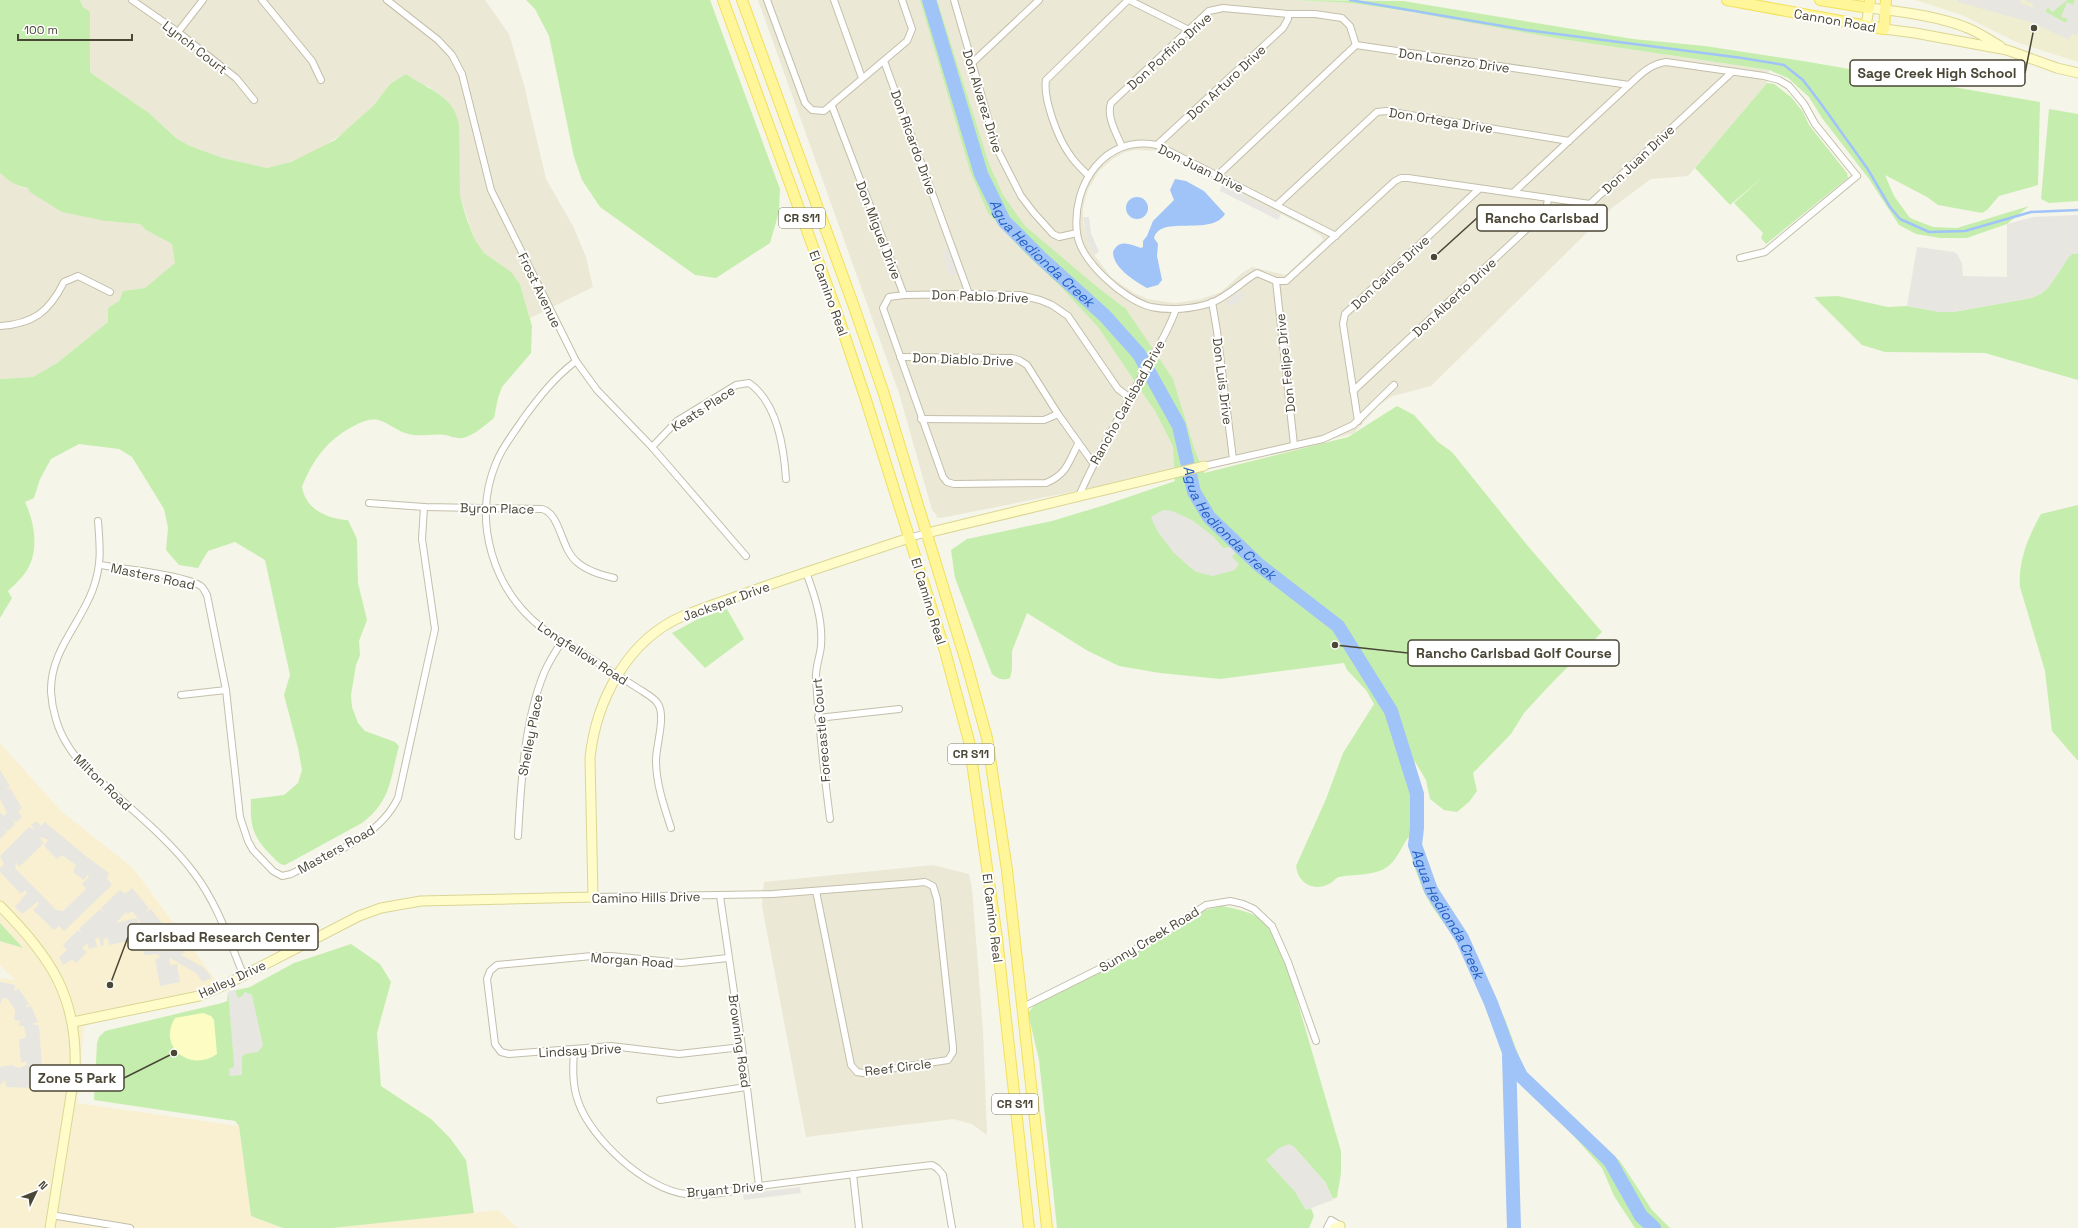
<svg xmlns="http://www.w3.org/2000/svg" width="2078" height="1228" font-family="'Space Grotesk',sans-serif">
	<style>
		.residential { fill: #ebe8d6; fill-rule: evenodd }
		.commercial { fill: #f9f0d2 }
		.education { fill: #f0eed1 }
		.green { fill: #c5eeae }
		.sand { fill: #fdfcc2 }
		.parking { fill: #e7e6e1; fill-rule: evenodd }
		.water { fill: #a0c3f8 }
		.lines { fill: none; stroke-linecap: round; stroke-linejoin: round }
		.stream { stroke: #a0c3f8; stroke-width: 2.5 }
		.river { stroke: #a0c3f8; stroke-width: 14 }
		.street-casing { stroke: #c3bfaa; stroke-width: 8 }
		.secondary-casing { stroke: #dbd694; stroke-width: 11 }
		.primary-casing { stroke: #f1e15c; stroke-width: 12 }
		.street { stroke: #fff; stroke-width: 6 }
		.secondary { stroke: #fffcca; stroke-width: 9 }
		.primary { stroke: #fff599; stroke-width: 10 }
		.labels { text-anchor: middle; stroke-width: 4; stroke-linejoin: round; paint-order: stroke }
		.shield { fill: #fff; stroke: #817e72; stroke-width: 1 }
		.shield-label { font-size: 12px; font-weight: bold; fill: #4b4736 }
		.street-label { font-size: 13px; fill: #4b4736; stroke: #fff }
		.water-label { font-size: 14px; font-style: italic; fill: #2260c4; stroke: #fff }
		.leader { fill: none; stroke: #4b4736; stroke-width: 1.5 }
		.callout-dot { fill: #4b4736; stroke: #fff; stroke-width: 1.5 }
		.callout { fill: #fff; stroke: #4b4736; stroke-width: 1.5 }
		.callout-label { font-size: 14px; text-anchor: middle; font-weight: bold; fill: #4b4736 }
	</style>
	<rect width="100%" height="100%" fill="#f6f5e9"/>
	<g class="residential">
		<path d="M80,0h405l24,34 15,51 22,94 27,47 13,31 7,30 -63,31 -10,-34 -5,-7 -31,-24 -10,-15 -14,-42 -3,-80 -11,-16 -18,-14 -38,-2 -16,21 -31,28 -25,17 -35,15 -16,3 -44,-10 -33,-12 -14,-8 -27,-25 -58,-40 -8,-66z"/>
		<path d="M758,0h534l59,3 111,17 92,18 215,32 -2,13 -79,93 -37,3 -38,28 -182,179 -38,10 -14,9 -25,28 -35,10 -378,75 -5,-1 1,-2 -5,-5 -33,-117zM1136,150l25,1 7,7 139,69 14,9 2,4 -37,35 -34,-8 -10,6 -21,19 -20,7 -25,4 -9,-1 -19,-3 -14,-6 -22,-15 -18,-23 -7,-15 -4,-19v-13l5,-18 11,-19 15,-13 11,-6z"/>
		<path d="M0,173l20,14 8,1 77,33 35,3 6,6 26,14 4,20 -31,24 -22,3 -4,10 -11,7v14l-51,41 -24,14 -33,2z"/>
		<path d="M933,865l36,9 3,14 11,143 4,104 -15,-11 -19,-5 -147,18 -44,-231 2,-24z"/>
	</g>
	<g class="commercial">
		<path d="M0,743l61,68 72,57 90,122 -139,36 -7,77 162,23 12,90 32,12h-283v-250l15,2 -15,-15z"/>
		<path d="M498,1210l20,18h-186z"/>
	</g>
	<path class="education" d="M1915,0h163v62l-62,-20 -54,-27z"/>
	<g class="green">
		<path d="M0,0h80l3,7 7,5v57l1,4 58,40 27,25 14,8 33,12 44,10 24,-6 44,-22 39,-35 16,-21 16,-10c20,15 49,21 53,51l1,71 6,21 8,21 10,15 27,19 9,12 12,42 -1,27 -29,34 -4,11 -4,20c-9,7 -19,17 -31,20 -6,1 -13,-2 -18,-3 -13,-2 -28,3 -40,-2 -9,-3 -18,-11 -27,-13 -10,-2 -18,3 -26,7 -25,13 -40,34 -50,60 4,23 26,32 46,33l9,19 1,44 9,37 -8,21 1,14 -4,10 -5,30 1,12 6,16 7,8 30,11 4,4 -1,4c-8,31 -8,52 -36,73l-77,42c-6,0 -10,-6 -15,-11 -18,-18 -20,-30 -19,-55l33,-4 14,-12 4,-13 -4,-22 -14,-53 6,-20 -25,-115 -30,-18 -27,9 -10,17 -19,-3 -13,-15 2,-22 -4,-19 -32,-52 -13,-8 -40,-5 -28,15 -11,20 -6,19 -9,4c10,21 15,51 0,71 -5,7 -11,12 -17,18l4,7 -12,20v-239l33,-2 24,-14 51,-41v-14l11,-7 4,-10 22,-3 30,-25 -3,-19 -26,-14 -6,-6 -35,-3 -43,-9 -32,-20 -2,-4c-12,-2 -19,-7 -28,-15z"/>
		<path d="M526,0h184l70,189 -1,23 -9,31 -54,35 -21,-3 -95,-68 -18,-27 -8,-23 -25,-121 -14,-27z"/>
		<path d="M920,0h17l52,164 14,31 22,31 71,60 30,23 47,70 21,69 10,25 144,-36 49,-31 17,9 24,27 14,10 75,93 75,87 -54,55 -24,26 -13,21 -38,39 4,18 -8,11 -12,10 -13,-2 -14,-11 -4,-19 -12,-20 9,36 1,24 -3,25 2,12 26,54 19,26 21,51 16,31 19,51 6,10 42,36 29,29 19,16 32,49 18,18h-35l-21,-32 -12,-28 -29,-33 -48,-46 -9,-11 -26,-60 -10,-34 -18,-35 -31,-44 -8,-15 -10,-27 -3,-28c-8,10 -13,27 -26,34 -14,7 -30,5 -45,8 -4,1 -6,5 -10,7 -16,8 -31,-1 -33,-18l30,-67 17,-46 31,-49 -8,-14 -19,-20 -3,-7 -124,16 -60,-6 -41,-7 -31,-15 -61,-38 -15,38v19l-2,8c-7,3 -12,1 -18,-4l-37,-96 -4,-28 16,-11 85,-18 53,-16 70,-24 -2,-35 -18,-35 -57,-84 -37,-40 -37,-35 -36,-39 -18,-42z"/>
		<path d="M1292,0l111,1 230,38 72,7 98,15 237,41 -2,83 -39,11 -12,14 -5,3 -44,-8 -11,-8 -42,-22 9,21 16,22 23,9 24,1 72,-22 -22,18 -40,14h-27l-24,-4 -17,-9 -30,-46 -47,-61 -13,-21 -21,-19 -19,-8 -215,-32 -142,-26 -61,-9z"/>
		<path d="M2067,0h8l-2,5 -6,-2 -5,14 6,2 -2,4 -21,-11 3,-5 4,5z"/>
		<path d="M1767,83l7,1 17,13 12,15 6,13 38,48 1,5 -82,66 -5,-6 2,-5 -29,-30 31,-28 -35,30 -35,-37z"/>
		<path d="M2049,109l29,5v87l-29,2 -8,-4z"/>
		<path d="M2078,253v127l-93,-27 -100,-1 -23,-7 -48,-48 24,-1 50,11 19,-1 33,6h13l78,-14c18,-7 27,-24 37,-41l4,-3z"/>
		<path d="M2078,505v256l-26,-30 -7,-60 -25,-84c-2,-25 8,-51 21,-73z"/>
		<path d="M727,609l17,30 -39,29 -33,-35 26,-14z"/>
		<path d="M1222,906c14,3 32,6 42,16 11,12 20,38 26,54l51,175v22l-4,24 -4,2 -8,-17 -31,-35 -6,-3 8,49 10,17 5,-2 3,8 -5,12h-252l-18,-168 -11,-47 7,-9 167,-93z"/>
		<path d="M0,923l23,25 -23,-7z"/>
		<path d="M351,944l29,20 11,18 -14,51 4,53 50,33 19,19 16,22 8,53 -142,15h-49l-32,-12 -12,-90 -4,-5 -141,-21 3,-57 2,-6 6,-6 117,-28 5,-2 1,-9 22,-5 44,-24z"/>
	</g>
	<path class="sand" d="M203,1013l8,3 3,4 3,34c-27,19 -60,-7 -42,-36z"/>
	<g class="parking">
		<path d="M1958,0h63l-1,3 14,5 -3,-6 -3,1 -3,-3h42l-15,12 -4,-5 -4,4 22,12 2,-4 -7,-2 6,-15 6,3 2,-5h3v36l-6,-2 -3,6 -36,-17 -75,-21z"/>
		<path d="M1222,185l59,29 -3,6 -58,-29z"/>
		<path d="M2078,215v38l-6,1 -3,3 -21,31 -7,6 -10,4 -78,14h-13l-33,-6 10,-59 37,5 4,3 4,9 1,12 44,1v-53l26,-7z"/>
		<path d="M1083,217h6l2,16 8,19 -5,3 -7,-15z"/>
		<path d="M948,250l9,23 -7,3 -8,-24z"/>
		<path d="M1241,291l4,5 -15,11 -5,-5z"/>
		<path d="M1163,510l9,1 20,9 22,17 9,11 8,-1 4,6 -3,4 7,7 -4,6 -22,6 -17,-4 -5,-4 -17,-15 -16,-21 -5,-10 -2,-5z"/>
		<path d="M0,770l10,16 -5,3 5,-1 12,20 -4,3 4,6 -6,5 -4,-3 3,5 -7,7 -5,-3 4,4 -7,7v-27l4,4 3,-3 -7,-14z"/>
		<path d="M36,821l5,5 4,-4 42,35 22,16 -2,5 5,7 -48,46 -5,-5 -5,4 -21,-20 6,-6 -2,-2 -15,12 -7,-7 12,-14 -2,-3 -4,4 -21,-22v-4l4,-4 -4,-8 29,-29 6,3 -4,-5zM41,837l7,3 -4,6 13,13 5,-4 14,10 -3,7 11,8 3,-5 6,5 -4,-3 -7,7 4,5 -23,22 -7,-1 -41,-42 1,-5 3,4 25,-24 -4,-5z"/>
		<path d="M132,888l17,20 -4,5 6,-4 16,21 -4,4 5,-3 17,21 -4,3 22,12 9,11 -9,4 -7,-9 -26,-15 -1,1 1,6 7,-1 3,18 -20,4 -5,-27 5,-1 -2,-4 -14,1 -2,-8 -11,2 -2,-8 -20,4 -1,-7 -5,1 1,6 -3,1 -2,-8h-4l2,9 -8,2 -2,-6 -5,5 5,4 -11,11 -4,-4 -9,6 -4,-8 8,-7 -4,-5 15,-15 5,5 -4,-6 21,-20 5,4 -4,-5 19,-18 5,4zM132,911l9,11 -2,1 -2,-5 -21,5 10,-11 2,2z"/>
		<path d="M0,982l15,3 -1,6 5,-2 10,15 -4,3 6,-1 7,16 -6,2 7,2 4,55h-8v7l-29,-1 -1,-7 -5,5v-18l12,-2 7,3 7,-3 1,-3h-6l-2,-23 7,-1 -2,-12h-5l1,-5 -6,-1 1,-10 -7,-11 -5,-1 -3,6z"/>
		<path d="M235,990l3,8 4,-2 3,-4 7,3 11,50 -5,7 -13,2 -3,3v18l-12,1 -1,-7 5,-2v-3l-6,-72z"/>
		<path d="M1289,1144l5,3 31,35 8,18 -27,10 -10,-17 -30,-33 13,-12z"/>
		<path d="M800,1187l1,6 -57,7 -1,-6z"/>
	</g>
	<g class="water">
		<path d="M1175,179l11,2 18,10 21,23c-14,23 -64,0 -71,24l4,6 -1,12 5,24 -4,5 -11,3c-12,-7 -34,-20 -34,-36 6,-14 18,-7 28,-4l2,-1v-6l4,-5 6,-15 21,-21 -4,-10z"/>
		<circle cx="1137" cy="208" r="11"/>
	</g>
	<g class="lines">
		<path class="stream" d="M1350,0l176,30 216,28 42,7 19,15 16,21 48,67 23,39 10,12 29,13 36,-1 66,-19 47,-2"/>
		<g class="river">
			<path id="s1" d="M929,0l52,174 23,47 37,37 64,58 34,38 40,72 15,66 15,25 50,48 79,61 53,85 26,83v34l-2,17 16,45 31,48 29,65 18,49 12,24 89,85 31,55 13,12"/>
			<path d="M1509,1056l5,172"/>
		</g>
		<defs>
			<g id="street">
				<path d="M132,0l46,32 58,46 18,22"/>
				<path d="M262,0l50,61 9,19"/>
				<path d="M387,0l51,40 14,15 10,19 29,116 85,171 21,29 55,57 94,109"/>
				<path d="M767,0l38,103 7,7 12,1 83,-70 5,-12 -10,-29"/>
				<path d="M834,0l28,78"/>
				<path d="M954,0l43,149 24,47 13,17 19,21 6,3 18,-4"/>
				<path d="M1129,0l60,30"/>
				<path d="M178,32l25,-32"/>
				<path d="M884,61l85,233"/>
				<path d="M972,63l67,-63"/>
				<path d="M832,106l72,189"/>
				<path d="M1157,145l126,-117 5,-9v-5"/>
				<path d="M1122,147c-5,-13 -16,-30 -11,-44l98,-92 14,-3 65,6h27l27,4 8,8 6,19"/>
				<path d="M1218,175l138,-130 273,40c11,-10 21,-21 37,-23l98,14 15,4 10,6 15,18 11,20 42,52 -92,76 -25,6"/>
				<path d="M1089,176c-7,-7 -14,-13 -19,-21 -12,-16 -27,-56 -24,-75l82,-80"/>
				<path d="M1513,193l116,-108"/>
				<path d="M1277,205l100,-93 9,-1 183,30"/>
				<path d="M1336,236l-179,-91c-52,-11 -86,40 -80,88 3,28 47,67 74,74 19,4 42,2 60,-4 18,-7 30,-21 46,-30l19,8h10l109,-100 6,-3h7l182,26 142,-132"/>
				<path d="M1276,281l18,164"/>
				<path d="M1212,302l5,29 16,128"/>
				<path d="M0,326c33,-2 49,-14 64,-44l14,-6 32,16"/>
				<path d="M900,357l112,1 7,2 8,5 31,49 35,49"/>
				<path d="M576,361c-22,17 -37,36 -53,58 -9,14 -21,28 -27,44 -24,58 -3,127 46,165 9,7 21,13 31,19 22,14 44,28 66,42 6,4 16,9 19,15 8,12 -2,42 -2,56 0,24 8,46 15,68"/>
				<path d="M1353,391l193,-180 2,-12"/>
				<path d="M921,419l123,1 14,-6"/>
				<path d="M1358,421l-15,-97 2,-10 134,-125"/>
				<path d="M1078,444c-10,19 -11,30 -32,39l-92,1 -7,-2 -4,-5 -60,-169 6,-11 15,-2 65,-1 51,1 20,5 12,5 16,11 50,73 12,9"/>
				<path d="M652,447l25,-26 59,-36 13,-2c28,19 35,65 37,96"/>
				<path d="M1204,466l119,-27 30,-14 41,-40"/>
				<path d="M1079,496c19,-45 45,-86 68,-130 11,-18 22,-37 29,-57"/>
				<path d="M369,503l55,4 118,2c19,5 18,39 35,53 10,9 24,13 37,16"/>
				<path d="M98,521c2,26 4,43 -5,68 -13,36 -43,62 -42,103 1,18 7,38 16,52 10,18 27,31 41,44 30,27 62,53 86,85 23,30 35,67 49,101"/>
				<path d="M909,538l18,-5"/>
				<path d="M100,565c18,3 91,11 102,22 2,2 3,5 5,8l19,95 14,127 8,24 5,9 20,21 9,5 9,-2c39,-20 87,-35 107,-76l37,-169 -13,-90 2,-32"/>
				<path d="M806,572c9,24 17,48 15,74 -1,11 -6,22 -5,33 3,47 8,94 14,140"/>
				<path d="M181,695l45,-5"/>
				<path d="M818,718l81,-9"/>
				<path d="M518,836c3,-53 6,-114 26,-163 5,-12 12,-22 18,-32"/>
				<path d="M720,896l22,151 17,139"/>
				<path d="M593,897l180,-3 142,-11 10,-1 8,4 4,13 16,148v5l-5,8 -85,13 -6,-1 -6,-7 -35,-174"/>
				<path d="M728,958l-47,5 -70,-7h-19l-95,9 -7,6 -3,8 8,65 6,8 8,2 102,-8 68,8 63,-7"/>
				<path d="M1023,1007l74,-37 62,-34 47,-31 24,-4 13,3 11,5 18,17 16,36 28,79"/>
				<path d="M574,1050c-1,17 -2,34 4,51 12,37 68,89 108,93 26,3 55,-5 81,-9 55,-7 110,-14 165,-20l5,3 6,7 9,53"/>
				<path d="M660,1100l86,-13"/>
				<path d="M853,1174l6,54"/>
				<path d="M51,1215l79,13"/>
				<path d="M1327,1228l4,-8 10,6"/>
			</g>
			<g id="secondary">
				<path d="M1866,26l3,-18c30,3 68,8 96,19 12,4 24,13 35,19"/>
				<path d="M1884,29l31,4 92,17 50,18 21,5"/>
				<path d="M927,533l277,-67"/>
				<path d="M0,906c50,50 78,91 75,164l-25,158"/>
				<path d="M73,1022l126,-26 28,-12 132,-68 22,-8 40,-7 172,-4 -3,-139c6,-57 37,-118 93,-142 26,-11 54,-19 80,-29 49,-17 98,-33 146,-49"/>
				<path d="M1334,1228l6,-2"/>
			</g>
			<g id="primary">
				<path d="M723,0l113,310 29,87 80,254 24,90 28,197 32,290"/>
				<path d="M742,0l111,304 30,87 84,274 20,73 20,132 40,358"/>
				<path d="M1727,0l157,29 2,-29"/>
				<path d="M1820,0l49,8 1,-8"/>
			</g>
		</defs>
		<use href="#street" class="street-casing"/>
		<use href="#secondary" class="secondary-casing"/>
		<use href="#primary" class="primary-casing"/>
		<use href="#street" class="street"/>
		<use href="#secondary" class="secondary"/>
		<use href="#primary" class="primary"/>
	</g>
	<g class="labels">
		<g class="shield">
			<rect x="779" y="208" width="46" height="20" rx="3"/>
			<rect x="948" y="744" width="46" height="20" rx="3"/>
			<rect x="992" y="1094" width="46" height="20" rx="3"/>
		</g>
		<g class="shield-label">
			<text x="802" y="222">CR S11</text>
			<text x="971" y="758">CR S11</text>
			<text x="1015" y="1108">CR S11</text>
		</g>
		<g class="street-label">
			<text transform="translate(1835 20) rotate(10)" y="5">Cannon Road</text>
			<text transform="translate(195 47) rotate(38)" y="5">Lynch Court</text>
			<text transform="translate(1169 51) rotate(-42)" y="5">Don Porfirio Drive</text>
			<text transform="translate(1454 60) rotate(8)" y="5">Don Lorenzo Drive</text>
			<text transform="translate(1226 82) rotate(-43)" y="5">Don Arturo Drive</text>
			<text transform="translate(983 101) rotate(73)" y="5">Don Alvarez Drive</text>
			<text transform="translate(1441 120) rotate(9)" y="5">Don Ortega Drive</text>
			<text transform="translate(914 142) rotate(70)" y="5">Don Ricardo Drive</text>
			<text transform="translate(1638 159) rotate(-43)" y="5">Don Juan Drive</text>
			<text transform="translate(1201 168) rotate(26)" y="5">Don Juan Drive</text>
			<text transform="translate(879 230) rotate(69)" y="5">Don Miguel Drive</text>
			<text transform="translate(1390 272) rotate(-43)" y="5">Don Carlos Drive</text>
			<text transform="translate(540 290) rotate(64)" y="5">Frost Avenue</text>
			<text transform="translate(829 293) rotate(70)" y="5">El Camino Real</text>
			<text transform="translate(980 296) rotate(2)" y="5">Don Pablo Drive</text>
			<text transform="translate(1454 297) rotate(-43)" y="5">Don Alberto Drive</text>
			<text transform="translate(963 359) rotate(2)" y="5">Don Diablo Drive</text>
			<text transform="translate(1285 363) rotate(-96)" y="5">Don Felipe Drive</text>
			<text transform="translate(1223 381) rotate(83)" y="5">Don Luis Drive</text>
			<text transform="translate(1127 402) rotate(-61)" y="5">Rancho Carlsbad Drive</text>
			<text transform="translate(703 408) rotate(-33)" y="5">Keats Place</text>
			<text transform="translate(497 508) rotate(1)" y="5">Byron Place</text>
			<text transform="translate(153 576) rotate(12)" y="5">Masters Road</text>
			<text transform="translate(726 601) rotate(-20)" y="5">Jackspar Drive</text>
			<text transform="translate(929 601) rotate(73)" y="5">El Camino Real</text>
			<text transform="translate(583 653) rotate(33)" y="5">Longfellow Road</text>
			<text transform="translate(821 730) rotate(-95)" y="5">Forecastle Court</text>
			<text transform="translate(530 735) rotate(-79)" y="5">Shelley Place</text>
			<text transform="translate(103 782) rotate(44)" y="5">Milton Road</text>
			<text transform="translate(336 849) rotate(-29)" y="5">Masters Road</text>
			<text transform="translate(646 897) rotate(-1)" y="5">Camino Hills Drive</text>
			<text transform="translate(993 918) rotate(83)" y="5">El Camino Real</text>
			<text transform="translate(1149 939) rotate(-31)" y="5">Sunny Creek Road</text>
			<text transform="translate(632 960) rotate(4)" y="5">Morgan Road</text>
			<text transform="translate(232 979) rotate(-25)" y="5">Halley Drive</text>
			<text transform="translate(740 1041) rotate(82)" y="5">Browning Road</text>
			<text transform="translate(580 1050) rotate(-3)" y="5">Lindsay Drive</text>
			<text transform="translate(898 1067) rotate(-7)" y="5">Reef Circle</text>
			<text transform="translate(725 1189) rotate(-5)" y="5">Bryant Drive</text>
		</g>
		<g class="water-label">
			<text dy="5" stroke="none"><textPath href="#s1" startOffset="283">Agua Hedionda Creek</textPath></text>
			<text dy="5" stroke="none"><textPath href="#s1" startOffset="619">Agua Hedionda Creek</textPath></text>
			<text dy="5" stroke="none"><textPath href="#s1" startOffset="1087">Agua Hedionda Creek</textPath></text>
		</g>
	</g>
	<path class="leader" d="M2034 28L2025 73M1434 257L1477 218M1335 645L1408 653M110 985L128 937M174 1053L124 1078"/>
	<g class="callout-dot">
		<circle cx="2034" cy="28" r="4"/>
		<circle cx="1434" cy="257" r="4"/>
		<circle cx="1335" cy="645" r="4"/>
		<circle cx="110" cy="985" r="4"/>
		<circle cx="174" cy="1053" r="4"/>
	</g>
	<g class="callout">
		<rect x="1850" y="60" width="175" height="26" rx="4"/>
		<rect x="1477" y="205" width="130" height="26" rx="4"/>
		<rect x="1408" y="640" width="211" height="26" rx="4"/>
		<rect x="128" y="924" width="190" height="26" rx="4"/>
		<rect x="30" y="1065" width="94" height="26" rx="4"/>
	</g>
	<g class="callout-label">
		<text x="1937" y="78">Sage Creek High School</text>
		<text x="1542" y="223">Rancho Carlsbad</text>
		<text x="1514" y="658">Rancho Carlsbad Golf Course</text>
		<text x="223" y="942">Carlsbad Research Center</text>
		<text x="77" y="1083">Zone 5 Park</text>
	</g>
	<g transform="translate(36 1192) rotate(47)" stroke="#ffffff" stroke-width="3" paint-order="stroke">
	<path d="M0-3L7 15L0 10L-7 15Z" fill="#4b4736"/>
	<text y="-6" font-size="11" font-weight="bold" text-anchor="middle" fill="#4b4736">N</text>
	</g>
	<path d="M18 34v6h114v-6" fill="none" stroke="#4b4736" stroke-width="2"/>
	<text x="24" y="34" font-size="12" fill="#4b4736" stroke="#ffffff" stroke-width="3" paint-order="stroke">100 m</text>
</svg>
